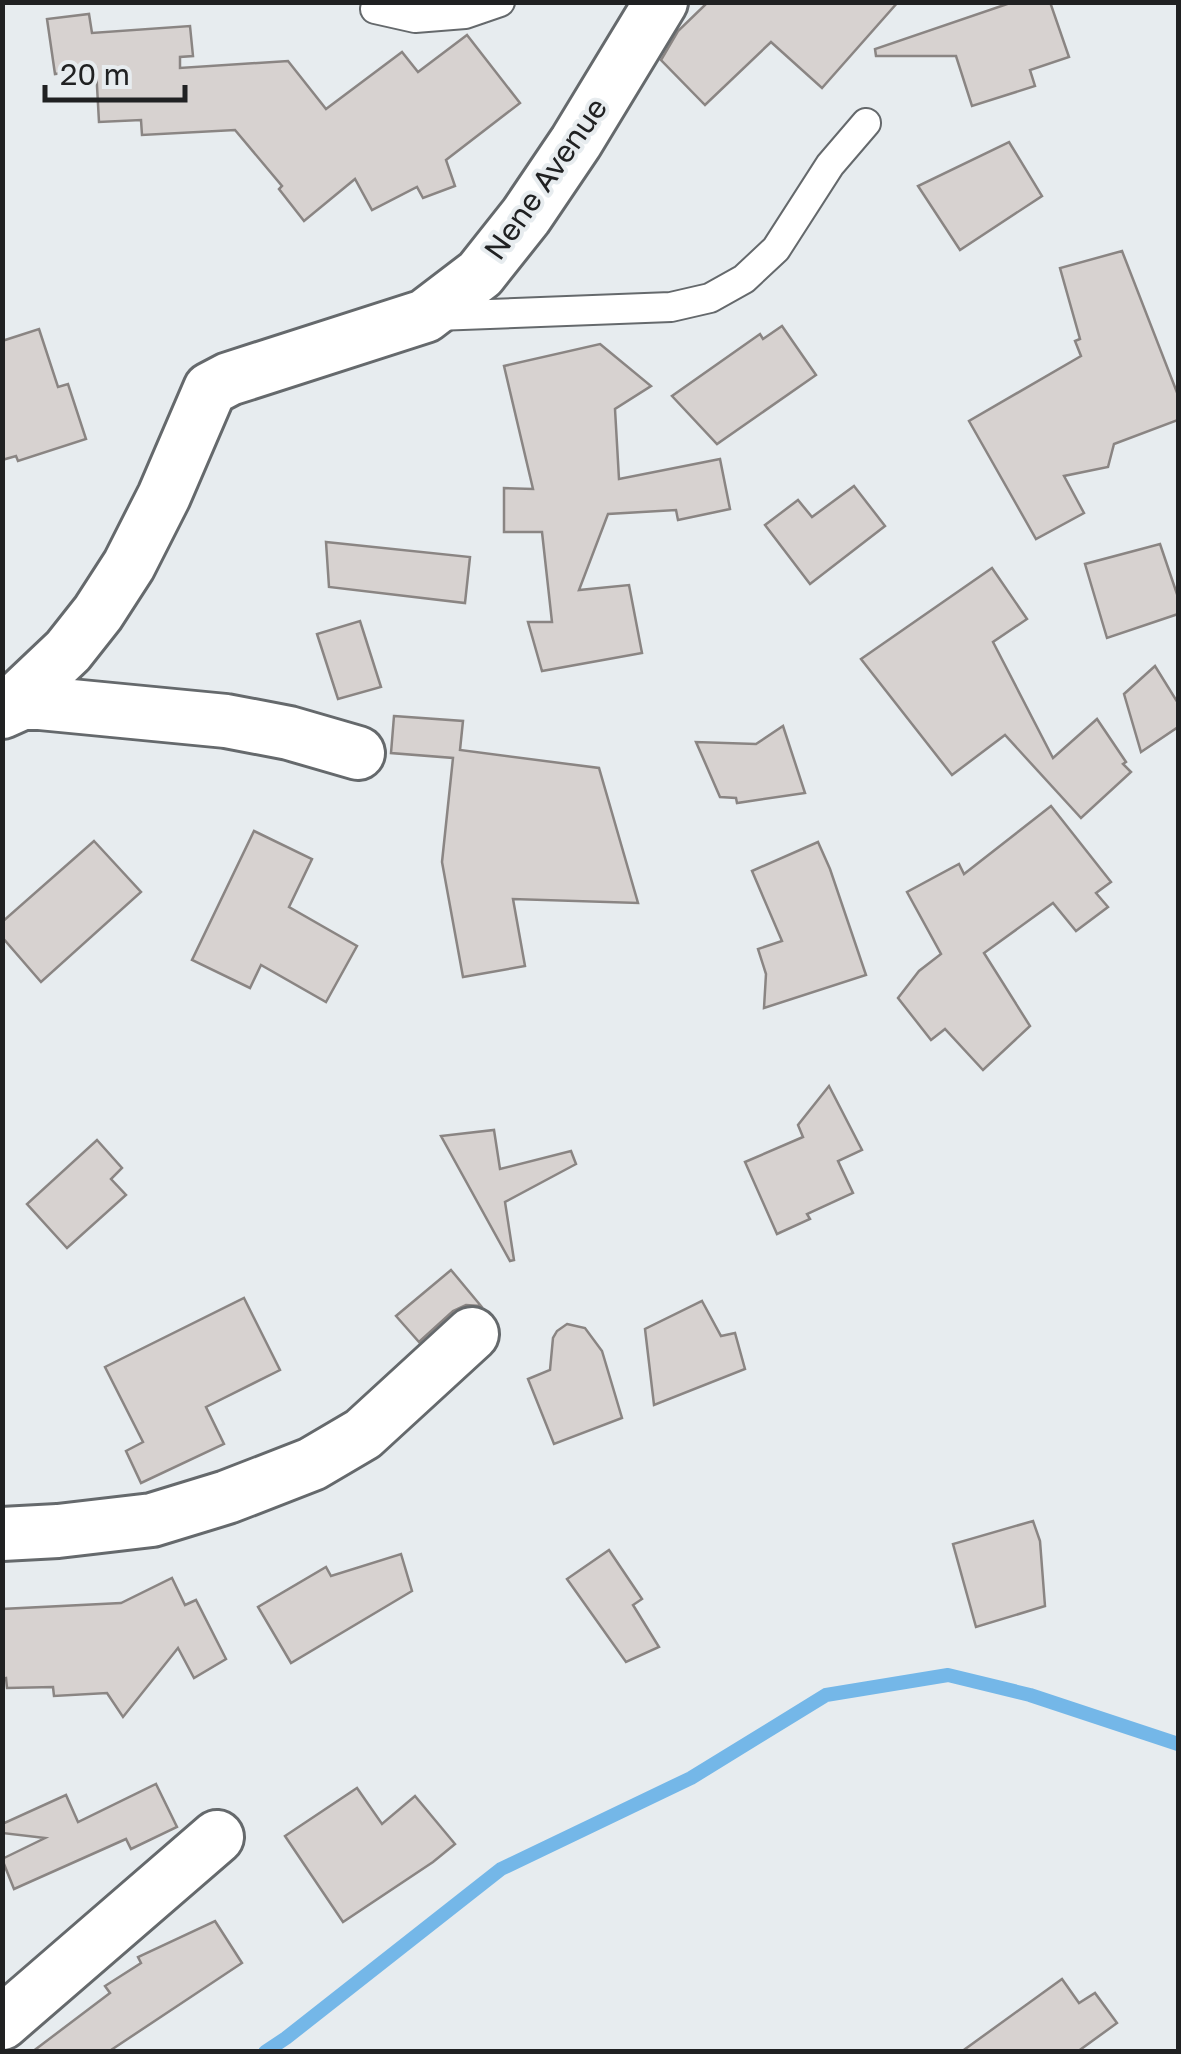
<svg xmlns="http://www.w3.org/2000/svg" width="1181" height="2054" font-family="'Golos Text',sans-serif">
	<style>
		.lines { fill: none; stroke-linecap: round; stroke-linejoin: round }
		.stream { stroke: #74b7e8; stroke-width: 14 }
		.building { fill: #d7d2d0; stroke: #8a8583; stroke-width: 2.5 }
		.lane-casing { stroke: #65696c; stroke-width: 32 }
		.street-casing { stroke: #65696c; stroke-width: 58 }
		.lane { stroke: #fff; stroke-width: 28 }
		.street { stroke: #fff; stroke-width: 52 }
		.labels { text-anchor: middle; stroke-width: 8; stroke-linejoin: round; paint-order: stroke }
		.street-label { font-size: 30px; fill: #202122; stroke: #e7ecef }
	</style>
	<rect width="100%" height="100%" fill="#e7ecef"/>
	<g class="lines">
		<path class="stream" d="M265,2052l21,-14 215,-169 190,-91 135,-83 122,-20 82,20 148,49"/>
	</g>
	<g class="building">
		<path d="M708,2h190l-76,86 -51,-46 -66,63 -44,-45 17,-29z"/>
		<path d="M1013,2h37l19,55 -39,13 5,16 -63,20 -16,-50h-80l-1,-7z"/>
		<path d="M89,14l3,19 98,-7 3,30 -13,1v11l108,-7 38,48 76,-57 16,20 49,-37 53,68 -74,57 9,26 -32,12 -6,-11 -45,23 -17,-31 -51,42 -25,-32 3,-3 -47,-56 -93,5 -1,-15 -42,2 -3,-54 -41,6 -8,-55z"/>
		<path d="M1009,142l33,54 -82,54 -42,-64z"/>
		<path d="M1122,251l56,144v25l-64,24 -6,23 -44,9 20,37 -48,26 -67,-118 112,-65 -6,-15 5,-2 -20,-71z"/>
		<path d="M782,326l34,49 -99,69 -45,-48 88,-62 3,5z"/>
		<path d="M39,329l19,58 10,-3 18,55 -68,22 -2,-5 -14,4v-119z"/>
		<path d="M600,344l51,42 -36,23 4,70 101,-20 10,50 -52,11 -2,-10 -68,4 -29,76 50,-5 13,68 -100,18 -14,-49h24l-10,-90h-38v-44l29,1 -29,-123z"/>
		<path d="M854,486l31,40 -75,58 -45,-59 33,-25 14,17z"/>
		<path d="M326,542l144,15 -5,46 -136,-16z"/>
		<path d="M1160,544l18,53v17l-71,24 -22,-74z"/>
		<path d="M992,568l35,51 -34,23 60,116 44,-39 29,43 -3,2 8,8 -50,46 -76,-83 -53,40 -91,-116z"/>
		<path d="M360,621l21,66 -43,12 -21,-65z"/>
		<path d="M1155,666l23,37v24l-37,25 -17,-58z"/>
		<path d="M394,716l69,5 -3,29 139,18 39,135 -125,-4 12,67 -62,11 -21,-115 11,-104 -62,-5z"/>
		<path d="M783,726l22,67 -68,10 -1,-5 -16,-1 -24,-55 60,2z"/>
		<path d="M1051,806l60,76 -15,11 12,14 -32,24 -23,-28 -69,50 46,73 -47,44 -38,-41 -14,11 -33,-42 21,-27 22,-17 -34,-62 52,-28 5,10z"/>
		<path d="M254,831l58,28 -23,48 68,39 -31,56 -65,-37 -11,23 -58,-28z"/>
		<path d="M94,841l47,51 -100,90 -39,-45v-15z"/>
		<path d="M818,842l12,27 36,106 -102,33 2,-34 -8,-25 24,-8 -30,-70z"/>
		<path d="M829,1086l33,64 -24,11 15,32 -46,21 3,5 -33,15 -32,-72 58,-25 -5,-12z"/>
		<path d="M494,1130l6,39 71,-18 5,13 -71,38 9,58 -4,1 -69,-125z"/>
		<path d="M97,1140l25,28 -11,11 15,16 -59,53 -40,-44z"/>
		<path d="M451,1270l30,36 -15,-1 -13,6 -34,31 -23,-26z"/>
		<path d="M244,1298l36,72 -74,37 18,37 -83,39 -15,-32 17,-9 -38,-75z"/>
		<path d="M702,1301l19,35 14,-3 10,36 -91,36 -9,-76z"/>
		<path d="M567,1324l18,4 17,23 20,67 -68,26 -26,-65 22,-9 3,-32 4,-7z"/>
		<path d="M1033,1521l7,20 5,65 -69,21 -23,-83z"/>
		<path d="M609,1550l33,49 -9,6 26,42 -33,15 -59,-83z"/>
		<path d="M401,1554l11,37 -121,72 -33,-56 68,-40 5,9z"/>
		<path d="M172,1578l13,27 11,-5 30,59 -32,19 -16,-30 -55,69 -16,-24 -53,3 -1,-9 -46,1 -1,-10 -4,1v-70l119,-6z"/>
		<path d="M156,1784l21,43 -46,22 -5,-10 -112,50 -12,-30 43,-21 -43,-5v-9l64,-29 12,27z"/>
		<path d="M357,1788l25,36 33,-28 40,48 -22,18 -90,60 -58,-86z"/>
		<path d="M215,1921l27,42 -134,89h-76l78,-59 -5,-7 36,-23 -3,-6z"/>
		<path d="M1062,1979l17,24 16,-10 22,30 -40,29h-116z"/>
	</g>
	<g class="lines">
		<defs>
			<g id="lane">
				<path d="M375,9l40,9 50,-4 35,-12"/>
				<path d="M436,316l235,-9 39,-9 34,-19 32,-30 54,-84 36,-42"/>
			</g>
			<g id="street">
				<path d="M8,708l60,-57 30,-38 31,-48 35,-69 46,-107 19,-10 196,-63 55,-42 46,-58 50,-74 85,-140"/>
				<path d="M2,712l20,-9h18l186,18 63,12 69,20"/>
				<path d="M2,1534l56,-3 94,-11 75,-23 85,-33 51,-30 109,-100"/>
				<path d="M2,2023l215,-186"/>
			</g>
		</defs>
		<use href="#lane" class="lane-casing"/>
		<use href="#street" class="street-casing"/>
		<use href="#lane" class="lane"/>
		<use href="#street" class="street"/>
	</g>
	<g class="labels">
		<g class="street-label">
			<text transform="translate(546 179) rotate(-55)" y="10">Nene Avenue</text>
		</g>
	</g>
	<rect width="1181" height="2054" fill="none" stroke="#202122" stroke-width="10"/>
	<path d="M45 85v15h140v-15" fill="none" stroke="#202122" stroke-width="5"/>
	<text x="60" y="85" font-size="30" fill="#202122" stroke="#e7ecef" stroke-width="8" paint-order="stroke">20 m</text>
</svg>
